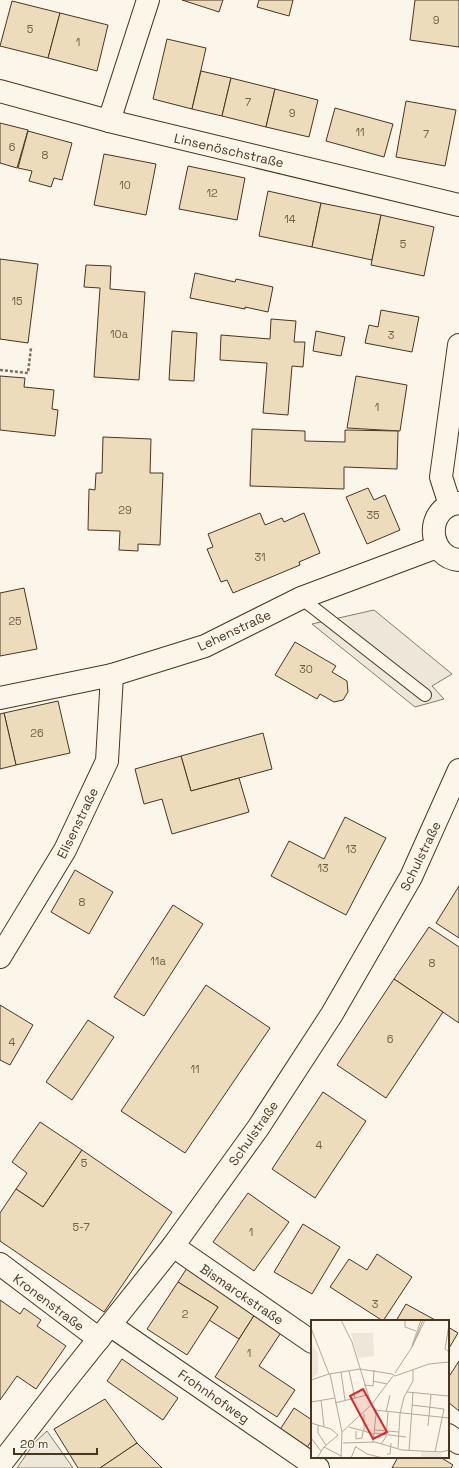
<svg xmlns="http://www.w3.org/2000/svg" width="459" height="1468" font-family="'Space Grotesk',sans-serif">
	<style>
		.parking { fill: #ede7d9; stroke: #887966 }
		.building { fill: #ecdcbc; stroke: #4a3520 }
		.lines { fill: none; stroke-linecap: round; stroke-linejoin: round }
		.lane-casing { stroke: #4a3520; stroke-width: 14 }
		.street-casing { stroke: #4a3520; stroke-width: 24 }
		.path { stroke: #7f6f5c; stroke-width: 2.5; stroke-dasharray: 3 2; stroke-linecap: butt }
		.lane { stroke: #fbf6e9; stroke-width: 12 }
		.street { stroke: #fbf6e9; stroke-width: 22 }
		.labels { text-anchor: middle; stroke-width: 3; stroke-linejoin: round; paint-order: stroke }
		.number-label { font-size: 11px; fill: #725f47 }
		.street-label { font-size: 13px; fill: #4a3520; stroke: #fbf6e9 }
		.inset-road { fill: none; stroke: #b4a999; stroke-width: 1 }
		.view { fill: #d62828; fill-opacity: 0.15; stroke: #d62828; stroke-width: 2 }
		.inset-edge { fill: none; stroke: #4a3520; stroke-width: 2 }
	</style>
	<rect width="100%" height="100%" fill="#fbf6e9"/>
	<g class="parking">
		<path d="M374,610l78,64 -20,12 12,13 -29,8 -103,-83z"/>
		<path d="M47,1431l26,37h-56l18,-26z"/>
	</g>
	<g class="building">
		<path d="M182,0h41l-4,12z"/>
		<path d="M259,0h34l-4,16 -32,-9z"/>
		<path d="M415,0h44v47l-49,-7z"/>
		<path d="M12,1l48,12 -12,45 -48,-12z"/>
		<path d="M60,13l48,12 -11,46 -49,-13z"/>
		<path d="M167,39l39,9 -14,61 -39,-10z"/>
		<path d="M201,71l30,7 -9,38 -30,-7z"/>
		<path d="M231,78l44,11 -9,38 -44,-11z"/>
		<path d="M275,89l43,11 -9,37 -43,-10z"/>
		<path d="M406,101l50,9 -11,56 -49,-9z"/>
		<path d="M335,108l58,16 -9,33 -58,-16z"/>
		<path d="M0,123l28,7 -11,38 -17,-5z"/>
		<path d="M28,131l44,12 -10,37 -8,-2 -3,9 -22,-6 3,-10 -14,-3z"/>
		<path d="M104,154l52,10 -10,51 -52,-10z"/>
		<path d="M188,166l57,12 -8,42 -58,-11z"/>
		<path d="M268,191l53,12 -9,44 -53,-11z"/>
		<path d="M321,203l60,12 -9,45 -60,-13z"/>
		<path d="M381,215l53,12 -10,49 -53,-11z"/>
		<path d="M0,259l38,5 -10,79 -28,-4z"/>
		<path d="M86,265l25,1 -1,23 35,3 -6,88 -45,-3 6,-89 -16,-1z"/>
		<path d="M195,273l40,9 1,-3 37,8 -5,25 -23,-5v2l-55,-11z"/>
		<path d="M381,310l38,7 -7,35 -47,-9 4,-18 9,2z"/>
		<path d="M271,319l25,2 -2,21h11l-2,25 -11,-1 -4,49 -25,-2 4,-50 -47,-3 1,-25 49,4z"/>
		<path d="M172,331l25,2 -3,48 -25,-1z"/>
		<path d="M316,331l29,6 -4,19 -28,-5z"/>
		<path d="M0,376l25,2 -1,9 30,3 -2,19 6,1 -3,26 -55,-6z"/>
		<path d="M356,376l51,9 -7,46 -53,-3z"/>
		<path d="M252,429l53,2v10l40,1v-12l53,1 -1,38 -53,-2v22l-94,-3z"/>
		<path d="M103,437l48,2 -1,34h13l-3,72 -22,-1v7l-19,-1 1,-19 -32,-1 1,-41 6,1 1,-17h6z"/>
		<path d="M368,488l6,12 11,-5 15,35 -33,14 -21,-47z"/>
		<path d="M260,513l5,12 17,-7 2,4 20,-9 16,40 -21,9 1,3 -67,28 -6,-13 -6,2 -14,-33 6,-2 -5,-13z"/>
		<path d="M24,588l13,61 -37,7v-63z"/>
		<path d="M295,642l41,24 -4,6 15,9 1,11 -5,8 -9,2 -14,-8 -3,5 -42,-24z"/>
		<path d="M58,701l12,52 -54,12 -12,-52z"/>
		<path d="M4,713l12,52 -16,4v-55z"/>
		<path d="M263,733l9,36 -81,22 -10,-35z"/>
		<path d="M181,756l10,35 48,-13 10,34 -77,22 -10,-35 -18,5 -9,-35z"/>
		<path d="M345,817l41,21 -40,77 -75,-39 18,-35 35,18z"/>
		<path d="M75,870l38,22 -24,42 -38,-22z"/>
		<path d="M459,886v52l-23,-15z"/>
		<path d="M173,905l30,19 -59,92 -30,-19z"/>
		<path d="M429,927l30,20v76l-65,-44z"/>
		<path d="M394,979l49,33 -57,86 -49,-33z"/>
		<path d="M206,985l64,43 -85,125 -64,-42z"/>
		<path d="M0,1005l33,20 -23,40 -10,-5z"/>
		<path d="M88,1020l26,17 -42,63 -26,-18z"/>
		<path d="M323,1092l43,29 -51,77 -43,-29z"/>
		<path d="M40,1122l42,28 -39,57 -27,-18 11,-16 -15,-11z"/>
		<path d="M82,1150l90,62 -68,100 -104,-71v-28l16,-24 27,18z"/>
		<path d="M248,1193l41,29 -35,49 -41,-29z"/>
		<path d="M303,1224l37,23 -28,47 -38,-22z"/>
		<path d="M377,1254l35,23 -29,44 -53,-34 19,-28 18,11z"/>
		<path d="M187,1268l68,46 -16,25 -30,-19 9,-13 -40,-25z"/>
		<path d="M178,1282l40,25 -31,48 -40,-26z"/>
		<path d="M0,1300l20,14 4,-6 17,12 -4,6 29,20 -30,43 -19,-13 -17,24z"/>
		<path d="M406,1304l31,17h-41z"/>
		<path d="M255,1314l27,17 -23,35 36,24 -18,27 -62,-40z"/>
		<path d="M448,1327l10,6 -10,17z"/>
		<path d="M122,1359l56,39 -15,22 -56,-39z"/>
		<path d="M459,1361v50l-11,-9v-24z"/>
		<path d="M105,1399l32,44 -37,25h-22l-24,-39z"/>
		<path d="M294,1408l18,12v20l-6,9 -27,-18z"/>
		<path d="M137,1443l25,25h-62z"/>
		<path d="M398,1457h42l13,8 -2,3h-59z"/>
	</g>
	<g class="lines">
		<defs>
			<path id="lane" d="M301,598l124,97"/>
			<g id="street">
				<path d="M0,91l109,30 350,84"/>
				<path d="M109,121l39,-121"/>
				<path d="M459,503c-3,1 -7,1 -9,2 -26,12 -19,53 9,55"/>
				<path d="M450,505l-9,-28 18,-132"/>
				<path d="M0,698l112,-23 93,-29 96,-48 136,-51"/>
				<path d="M0,957l65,-107 42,-89 5,-86"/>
				<path d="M173,1246l139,96"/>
				<path d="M0,1264l99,75"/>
				<path d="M110,1325l208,143"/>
				<path d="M448,1435l11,8"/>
				<path d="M0,1465l58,-75 115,-144 85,-118 74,-114 79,-137 48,-107"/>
			</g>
		</defs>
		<use href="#lane" class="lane-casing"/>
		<use href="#street" class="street-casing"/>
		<path class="path" d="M0,370l28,3 3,-25"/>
		<use href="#lane" class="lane"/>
		<use href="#street" class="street"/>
	</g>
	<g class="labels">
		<g class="number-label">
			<text x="436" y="24">9</text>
			<text x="30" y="33">5</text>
			<text x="78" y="46">1</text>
			<text x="248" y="106">7</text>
			<text x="292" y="117">9</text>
			<text x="360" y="136">11</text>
			<text x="426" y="138">7</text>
			<text x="12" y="151">6</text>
			<text x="45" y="159">8</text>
			<text x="125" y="189">10</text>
			<text x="212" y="197">12</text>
			<text x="290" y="223">14</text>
			<text x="403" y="248">5</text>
			<text x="17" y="305">15</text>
			<text x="119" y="338">10a</text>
			<text x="391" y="339">3</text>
			<text x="377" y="411">1</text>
			<text x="125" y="514">29</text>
			<text x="373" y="519">35</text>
			<text x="260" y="561">31</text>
			<text x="15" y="625">25</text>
			<text x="306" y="673">30</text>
			<text x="37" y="737">26</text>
			<text x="351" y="853">13</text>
			<text x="323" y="872">13</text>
			<text x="82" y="906">8</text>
			<text x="158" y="965">11a</text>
			<text x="432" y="967">8</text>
			<text x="390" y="1043">6</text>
			<text x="12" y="1046">4</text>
			<text x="195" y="1073">11</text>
			<text x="319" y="1149">4</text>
			<text x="84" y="1167">5</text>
			<text x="81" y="1231">5-7</text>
			<text x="251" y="1236">1</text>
			<text x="375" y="1308">3</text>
			<text x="185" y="1318">2</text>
			<text x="249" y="1357">1</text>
		</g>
		<g class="street-label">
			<text transform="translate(229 150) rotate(13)" y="5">Linsenöschstraße</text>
			<text transform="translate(234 630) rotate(-25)" y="5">Lehenstraße</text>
			<text transform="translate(77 823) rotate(-64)" y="5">Elisenstraße</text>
			<text transform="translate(420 856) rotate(-64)" y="5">Schulstraße</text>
			<text transform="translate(253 1133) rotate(-55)" y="5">Schulstraße</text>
			<text transform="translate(242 1294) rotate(34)" y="5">Bismarckstraße</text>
			<text transform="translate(49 1302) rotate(37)" y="5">Kronenstraße</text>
			<text transform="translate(214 1396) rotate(35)" y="5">Frohnhofweg</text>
		</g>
	</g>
	<g transform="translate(311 1320)">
		<rect width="138" height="138" fill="#fbf6e9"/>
		<path d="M40,13h22l1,23 -16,2zM0,23l7,10v20l-7,6zM110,132l19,1 3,5h-22z" fill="#ede6d9"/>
		<path class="inset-road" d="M30,0l11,22 19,62M94,0v7l11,4M138,4l-4,25 4,3M0,8l18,46M101,26l9,-26M101,27l13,-27M38,51l6,27M30,52l4,28M84,53l17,-26 11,-27M19,54l12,58M81,54l3,2 34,-12 20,-2M0,60l18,-6 31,-5 32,5M62,61l14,3M53,65l9,1 1,-16M96,72l42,4M10,80l3,27M0,82l24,-4M24,83l32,-8M61,84l21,-28M61,85l4,10 -3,27M101,85l32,4 -9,43M64,90l74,8M75,92l4,-17M53,94v18M0,103l20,6 7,6 -14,12 -7,11M7,105v8l8,12M117,106l3,-31M38,107l25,7M64,110l24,2M45,111v8l6,-1 1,-6M31,112l29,-27M63,113l32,4M0,118l10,13M32,123l32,-1 27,8 39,2 8,-2M70,124l5,-7 2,-25M13,127l17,9M45,127l11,7 16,4M87,128l2,-34 4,-17 9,-16v-11M98,131l4,-58M76,134h3l1,-11M30,138l1,-26M40,138l5,-12"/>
		<path class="view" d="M52,69l24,43 -14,7 -23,-43z"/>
		<rect width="138" height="138" class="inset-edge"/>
	</g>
	<path d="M14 1448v6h83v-6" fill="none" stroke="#4a3520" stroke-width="2"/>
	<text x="20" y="1448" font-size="12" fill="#4a3520" stroke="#fbf6e9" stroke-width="3" paint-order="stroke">20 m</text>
</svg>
